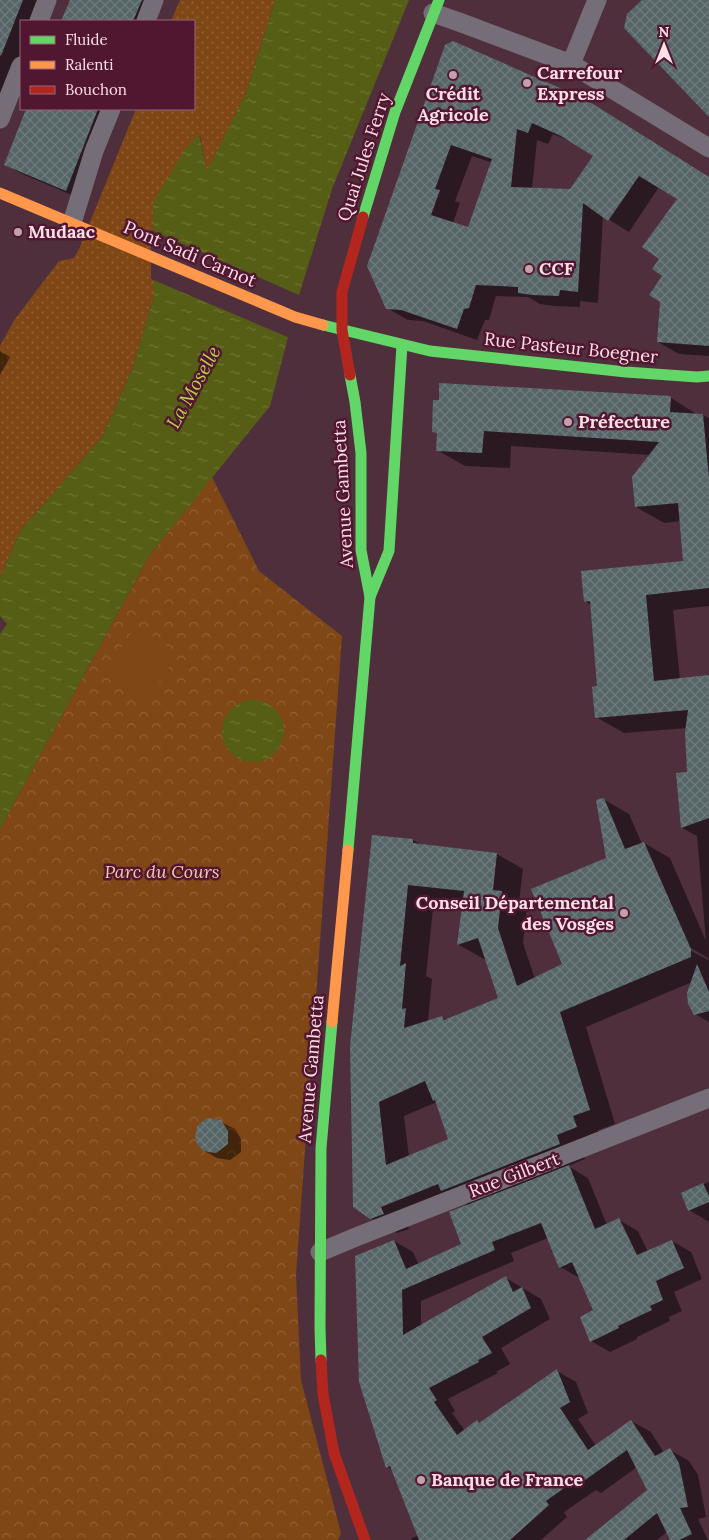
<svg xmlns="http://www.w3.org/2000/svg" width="709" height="1540" font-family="Lora,serif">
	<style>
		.grass { fill: url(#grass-dots) }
		.park { fill: url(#park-crowns) }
		.pitch { fill: #7f4616 }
		.water { fill: url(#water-ripples) }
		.pier { fill: #502f3d }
		.shadow { fill: #0007; fill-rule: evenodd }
		.building { fill: url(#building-cross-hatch); fill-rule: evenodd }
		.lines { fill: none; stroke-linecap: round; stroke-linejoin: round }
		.street { stroke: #756d77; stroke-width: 19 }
		.fast { stroke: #63d668; stroke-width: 11 }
		.slow { stroke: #ff974d; stroke-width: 11 }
		.jam { stroke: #b3261e; stroke-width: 11 }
		.poi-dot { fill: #c1a1ac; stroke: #521730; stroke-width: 2 }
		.labels { text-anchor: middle; stroke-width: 5; stroke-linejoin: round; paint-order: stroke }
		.poi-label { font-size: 18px; font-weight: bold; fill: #fedfe8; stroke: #521730; text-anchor: start }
		.street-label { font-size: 18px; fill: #fedfe8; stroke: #521730 }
		.park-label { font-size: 18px; font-style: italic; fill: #f3c9aa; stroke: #521730 }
		.water-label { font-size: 19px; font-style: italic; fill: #bad14b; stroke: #521730 }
	</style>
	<defs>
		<pattern id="grass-dots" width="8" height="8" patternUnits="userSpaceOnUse" patternTransform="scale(1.25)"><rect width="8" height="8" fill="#7f4616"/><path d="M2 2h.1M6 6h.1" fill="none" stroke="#926038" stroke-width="1.8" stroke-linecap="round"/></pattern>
		<pattern id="park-crowns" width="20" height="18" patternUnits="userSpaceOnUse" patternTransform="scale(1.25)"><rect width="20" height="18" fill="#7f4616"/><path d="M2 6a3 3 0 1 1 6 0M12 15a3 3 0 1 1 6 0" fill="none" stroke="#926038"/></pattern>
		<pattern id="water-ripples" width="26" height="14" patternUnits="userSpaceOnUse" patternTransform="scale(1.25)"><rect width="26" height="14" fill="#555e14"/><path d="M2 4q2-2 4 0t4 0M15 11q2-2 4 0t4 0" fill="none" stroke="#6e7536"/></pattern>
		<pattern id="building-cross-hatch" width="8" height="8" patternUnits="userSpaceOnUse" patternTransform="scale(1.25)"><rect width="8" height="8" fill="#566567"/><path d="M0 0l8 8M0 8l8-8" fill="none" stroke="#6f7b7d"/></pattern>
	</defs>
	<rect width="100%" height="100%" fill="#502f3d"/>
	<path class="grass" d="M180,0h95l-29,93 -39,79 -7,-37 -47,68 1,93 -22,74 -30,67 -82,94 -20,47v-232l15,-27 44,-58 15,-3 5,-9 57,-140h58v-88h-23z"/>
	<path class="park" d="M212,477l47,94 83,65 -46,639 5,105 40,153 -3,7h-338v-711l149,-273z"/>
	<path class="pitch" d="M137,625l41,29 -33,49 -42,-29z"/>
	<g class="water">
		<path d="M275,0h134l-77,189 -33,106 -29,111 -121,150 -149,273v-195l7,-10 -7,-8v-38l20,-47 82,-94 30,-67 22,-74 -1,-93 32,-54 14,-15 8,37 39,-78z"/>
		<circle cx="253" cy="731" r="31"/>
	</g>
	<path class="pier" d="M151,230l148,65 1,4 -10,39 -139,-59z"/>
	<g class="shadow">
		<path d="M0,0h43l-8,21h-14v34l-21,53z"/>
		<path d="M71,0h89l-9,21h-89z"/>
		<path d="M446,46l263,132v178l-30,-2 -21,-12 5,-66 -3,-17 19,-60 -20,-12 -30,45 -26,-16 -5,87 -18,-2v6l-26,-1 -14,-2 -12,-7 -32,-1 -7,24h-4l-8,20 -54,-19 -15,-1 -21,-12zM553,134l24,10 18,11 -24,35 -39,-1 5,-49 11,4zM472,156l21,7 -24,66 -16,-6 7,-20 -5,-2z"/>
		<path d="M28,109h88l-35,90 -61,-26 -15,-9z"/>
		<path d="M0,351l10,6 -10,18z"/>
		<path d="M671,398l27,17h5l6,3v188l-36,4 7,70 29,-3v345l-14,-8 -3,-32 -106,45 29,97 -17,6 4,11 -20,9 3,9 -17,7 20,12 19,47 12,-5 19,11 10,21 24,-11 19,11 11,27 -28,13 8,19 -13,6 1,4 -33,16v2l-27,13 -19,-11 4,-30 -15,-33 -20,-11 -12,-29 -37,15 3,8 -93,40v25l85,-48 35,21 9,20 -49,29 9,16 -14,8 2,1 -50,26 7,12 -3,2 13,18 12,-9 3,1 77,-52 19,11 12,31 -10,6 18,27 35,-25 20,11 13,21 6,-3 19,11 9,14 8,42 -8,2 10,21h-36l-4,-9 -11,9h-70l62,-50 -12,-23 -36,26 -5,-3 -32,22 3,5 -26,23h-129l-1,-2 7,-2 -25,-66 -6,-3 7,-226 19,11 6,13 44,-20 6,-39 -10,-6 -53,22 3,7 -12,4 -26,-15 -17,-12 59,-366 9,5 75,9 26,15 -4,33 8,5 -4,36 12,36 29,-15 43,-105 -4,-60 26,15 13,30 2,-1 26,15 36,83 -9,-105 -15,-8 7,-55 -2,-45 -63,5 -28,-16 2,-29 -7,-83 -6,-4 100,-39 -4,-41 -17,2 -28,-16 15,-52 -140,-9 -1,22 -45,-2 -28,-16 1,-16 -5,-3zM434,899l30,3 -5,43 25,14h2l14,39 -52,22 -6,-3 -14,5 4,-43 -6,-3zM686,945l22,13v2l-24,-13zM437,1102l13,38 -41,17 -5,-41z"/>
		<path d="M221,1122l14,7 6,10v13l-11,8 -13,-2 -13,-7z"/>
		<path d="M709,1182v40l-20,-12 -7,-17z"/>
	</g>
	<g class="building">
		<path d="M0,0h23l-22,56 -1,-1z"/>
		<path d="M70,0h72l-9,21h-72z"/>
		<path d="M642,0h67v117l-85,-89 3,-14z"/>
		<path d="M453,41l132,58 124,78v169l-52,-4 3,-40 -11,-7 13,-19 -10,-7 7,-10 -17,-12 35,-48 -38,-23 -31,45 -25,-18 -5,89 -18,-2 -1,6 -27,-1 -14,-2v-6l-42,-2 -7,23 -5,1 -7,20 -56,-19 -15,-1 -19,-43 78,-221zM532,123l29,13 32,20 -23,33 -59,-2 6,-58 11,4zM451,145l41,14 -24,68 -37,-12 9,-25 -5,-1z"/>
		<path d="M26,109h72l-32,82 -62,-26z"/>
		<path d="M439,383l232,13 -1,16 33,2 6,64v110l-63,7 8,86 55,-6v143l-28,10 -5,-55 11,-1 -2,-40 3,-22 -93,8 -3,-31 5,-1 -7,-85 -6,1 -3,-31 102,-10 -5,-58 -43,4 -3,-30 27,-35 -175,-11 -2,22 -46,-2 1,-18 -5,-1 1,-32h6z"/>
		<path d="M604,798l21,51 19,-7 47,107v8l-131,55 30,98 -17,6 4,11 -20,8 3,9 -119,47 -3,-7 -57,23 3,7 -14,5 -17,-12 -3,-161 22,-211 41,4v4l84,10 -4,37 9,1 -4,37 19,58 45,-22 -31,-75 75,-31 -10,-58zM408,885l56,6 -7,54 21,-7 20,60 -54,22 -2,-4 -38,12 2,-20 -4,1 4,-46 -6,3zM425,1081l8,20 2,-1 13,39 -62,26 -7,-63z"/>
		<path d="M697,964l12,28v19l-15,4 -6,-11 -1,-11z"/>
		<path d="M207,1118l14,2 7,11v13l-12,9 -13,-2 -8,-11 2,-14z"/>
		<path d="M569,1165l26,64 24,-11 18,37 35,-15 12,28 -28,13 7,19 -13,6 2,4 -34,16 1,2 -29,14 -10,-25 13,-7 -21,-48 -13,6 -18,-45 -49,19 3,8 -93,40 1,45 103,-59 7,16 9,-5 9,21 -49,29 10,16 -14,7 1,2 -50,26 8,12 -3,2 23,33 20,-15 2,3 78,-54 13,33 -10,6 28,42 43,-30 24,36 15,-8 9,15 9,44 -8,1 12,26 -13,6h-9l-13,-27 -33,27h-39l62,-50 -20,-40 -46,33 -3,-5 -32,23 3,4 -39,35h-91l-29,-74 -4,2 -27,-86 -4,-126 39,-16 12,29 55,-25 -12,-32z"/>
		<path d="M703,1183l6,13v6l-21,9 -7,-18z"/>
	</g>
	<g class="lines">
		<g class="street">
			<path d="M433,13l26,9 112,42 138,84"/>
			<path d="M39,21l8,-21"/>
			<path d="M146,21l8,-21"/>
			<path d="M571,64l26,-64"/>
			<path d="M0,119l21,-53"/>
			<path d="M72,223l22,-72 17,-42"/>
			<path d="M320,1252l36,-15 353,-139"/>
		</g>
		<g class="fast">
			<path d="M363,217l32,-105 44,-112"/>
			<path d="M323,325l107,26 196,21 71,5 12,-1"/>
			<path d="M370,597l19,-46 13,-206"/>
			<path d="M348,850l22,-253 -9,-47v-97l-6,-51 -5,-27"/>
			<path d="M321,1360l-1,-32 1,-180 11,-126"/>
		</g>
		<g class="slow">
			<path d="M0,193l295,124 28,8"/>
			<path d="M332,1022l16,-172"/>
		</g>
		<g class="jam">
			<path d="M350,375l-8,-45v-38l21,-75"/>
			<path d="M321,1360l2,34 11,59 31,87"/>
		</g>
	</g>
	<g class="poi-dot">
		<circle cx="453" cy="75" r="5"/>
		<circle cx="527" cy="83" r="5"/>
		<circle cx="18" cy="232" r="5"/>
		<circle cx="529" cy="269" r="5"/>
		<circle cx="568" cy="422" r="5"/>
		<circle cx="624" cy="913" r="5"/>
		<circle cx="421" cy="1480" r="5"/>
	</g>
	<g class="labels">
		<g class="poi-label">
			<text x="537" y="79">Carrefour<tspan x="537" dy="21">Express</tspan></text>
			<text x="453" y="100" text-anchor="middle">Crédit<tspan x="453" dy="21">Agricole</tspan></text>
			<text x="28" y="238">Mudaac</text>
			<text x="539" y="275">CCF</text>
			<text x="578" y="428">Préfecture</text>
			<text x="614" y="909" text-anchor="end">Conseil Départemental<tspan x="614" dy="21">des Vosges</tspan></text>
			<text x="431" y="1486">Banque de France</text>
		</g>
		<g class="street-label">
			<text transform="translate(364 157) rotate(-72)" y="6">Quai Jules Ferry</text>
			<text transform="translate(190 254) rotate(23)" y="6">Pont Sadi Carnot</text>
			<text transform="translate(571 348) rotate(6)" y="6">Rue Pasteur Boegner</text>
			<text transform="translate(343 494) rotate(-93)" y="6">Avenue Gambetta</text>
			<text transform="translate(311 1069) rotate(-85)" y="6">Avenue Gambetta</text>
			<text transform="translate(514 1175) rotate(-21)" y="6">Rue Gilbert</text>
		</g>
		<g class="park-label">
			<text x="162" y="878">Parc du Cours</text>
		</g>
		<g class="water-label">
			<text transform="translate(193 387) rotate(-61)" y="7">La Moselle</text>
		</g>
	</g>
	<rect x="20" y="20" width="175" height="90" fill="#521730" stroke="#97677a"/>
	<rect x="30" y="36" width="25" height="8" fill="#63d668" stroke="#97677a"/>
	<text x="65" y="45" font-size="15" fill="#fedfe8">Fluide</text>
	<rect x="30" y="61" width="25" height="8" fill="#ff974d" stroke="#97677a"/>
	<text x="65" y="70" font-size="15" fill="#fedfe8">Ralenti</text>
	<rect x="30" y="86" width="25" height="8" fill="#b3261e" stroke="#97677a"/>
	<text x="65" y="95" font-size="15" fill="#fedfe8">Bouchon</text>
	<g transform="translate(664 45)" stroke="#521730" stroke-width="4" paint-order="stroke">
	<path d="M0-4L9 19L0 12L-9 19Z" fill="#fedfe8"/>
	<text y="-8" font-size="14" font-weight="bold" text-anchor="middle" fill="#fedfe8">N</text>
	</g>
</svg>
